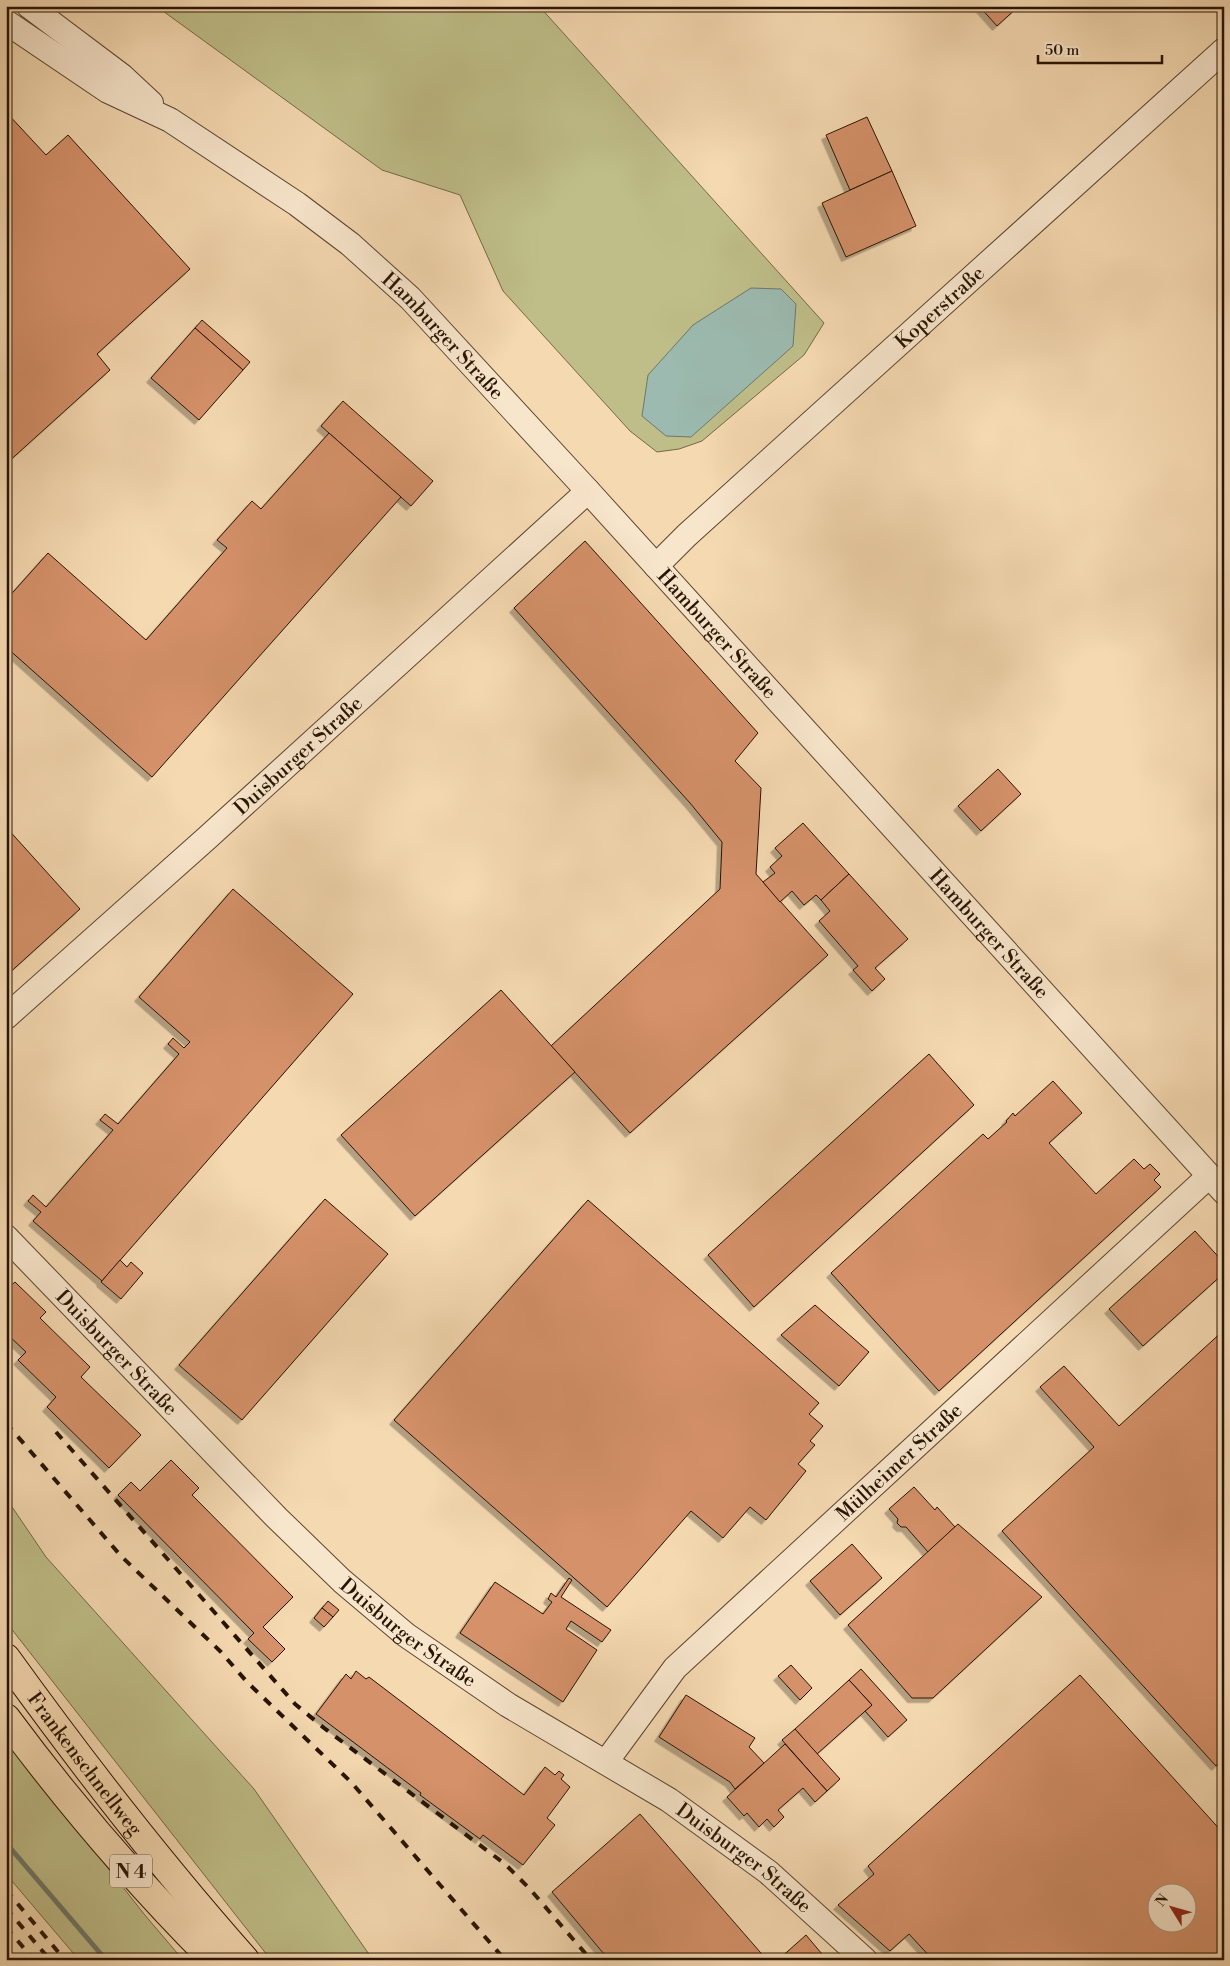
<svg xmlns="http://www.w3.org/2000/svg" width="1230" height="1966" font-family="'Libre Bodoni',serif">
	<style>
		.green { fill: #bfbe89; stroke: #746946 }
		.water { fill: #9cbaaf; stroke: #6e786a }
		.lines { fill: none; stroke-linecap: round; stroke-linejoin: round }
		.stream { stroke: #6e786a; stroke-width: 5 }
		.building { fill: #d5916a; stroke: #281402; fill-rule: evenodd; filter: url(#shadow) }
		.minor-casing { stroke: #5b452e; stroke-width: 26 }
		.highway-casing { stroke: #281402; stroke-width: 30 }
		.minor { stroke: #f8e6cc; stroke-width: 24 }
		.highway { stroke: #f5d9b1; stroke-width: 28 }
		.rail { stroke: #281402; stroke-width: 4; stroke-dasharray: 9 9; stroke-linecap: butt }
		.labels { text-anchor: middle; stroke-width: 4; stroke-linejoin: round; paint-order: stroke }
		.shield { fill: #f8e6cc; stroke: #66533f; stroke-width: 1 }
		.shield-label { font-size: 19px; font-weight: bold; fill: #281402 }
		.street-label { font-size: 20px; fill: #281402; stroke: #f8e6cc }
	</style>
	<defs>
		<filter id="shadow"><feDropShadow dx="-4.5" dy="4.5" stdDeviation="0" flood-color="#0004"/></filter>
	</defs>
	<rect width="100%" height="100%" fill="#f5d9b1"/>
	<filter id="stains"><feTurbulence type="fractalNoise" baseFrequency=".004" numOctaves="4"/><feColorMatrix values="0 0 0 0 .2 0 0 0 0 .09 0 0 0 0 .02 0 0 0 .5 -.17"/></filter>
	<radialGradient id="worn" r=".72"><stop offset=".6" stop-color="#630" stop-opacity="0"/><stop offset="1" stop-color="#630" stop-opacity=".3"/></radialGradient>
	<g class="green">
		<path d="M156,6h383l285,317 -20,32 -102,86 -23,8 -22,3 -27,-21 -127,-140 -43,-96 -78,-25z"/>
		<path d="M6,1498l40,59 208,232 119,171h-102l-265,-338z"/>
		<path d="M6,1738l138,176 39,46h-104l-73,-86z"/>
	</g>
	<path class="water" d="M751,288l30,1 15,15 -3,42 -102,91 -25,-1 -24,-20 6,-41 45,-50z"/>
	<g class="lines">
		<path class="stream" d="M6,1843l100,117"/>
	</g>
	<g class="building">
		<path d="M979,6h40l-22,20z"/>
		<path d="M6,112l40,43 22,-20 122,134 -93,85 13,16 -104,94z"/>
		<path d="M867,117l25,54 -42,19 -24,-55z"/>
		<path d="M892,171l24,55 -70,31 -24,-54z"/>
		<path d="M202,320l48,42 -7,8 -48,-42z"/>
		<path d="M195,328l48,42 -44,50 -48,-42z"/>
		<path d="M343,401l90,80 -22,25 -90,-80z"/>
		<path d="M329,433l72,64 -249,280 -146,-130v-47l42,-47 98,87 81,-92 -10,-8 35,-39 9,8z"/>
		<path d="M585,541l173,192 -23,28 26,27 -5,86 72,81 -198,178 -79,-87 169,-157 2,-47 -32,-39 -176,-195z"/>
		<path d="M998,769l23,25 -40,37 -23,-25z"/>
		<path d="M803,823l46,51 -28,26 -5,-5 -12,10 -12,-14 -12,11 -17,-20 12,-9 -5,-6 12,-11 -7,-8z"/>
		<path d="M6,827l74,82 -74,67z"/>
		<path d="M849,874l59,65 -33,29 10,11 -13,12 -19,-21 5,-4 -39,-45 11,-10 -9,-11z"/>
		<path d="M233,889l120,105 -251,287 -69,-60 8,-9 -13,-11 5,-6 13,12 67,-77 -13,-10 5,-6 13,10 61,-70 -11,-10 5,-6 11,10 6,-6 -51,-45z"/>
		<path d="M501,990l74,82 -160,144 -74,-81z"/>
		<path d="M929,1054l45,51 -220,202 -46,-52z"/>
		<path d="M1053,1081l29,32 -33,30 47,51 38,-35 10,10 6,-5 10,10 -6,6 7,7 -222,204 -108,-118 152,-139 5,5 19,-17 -1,-1 7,-8 2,3z"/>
		<path d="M325,1199l63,55 -146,166 -63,-55z"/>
		<path d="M588,1200l231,203 -10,11 14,12 -13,15 5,4 -17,19 8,7 -40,49 -16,-13 -27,31 -32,-27 -84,96 -213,-187z"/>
		<path d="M1195,1231l29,32v10l-81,73 -34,-37z"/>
		<path d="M120,1260l7,7 4,-5 12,11 -22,26 -20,-17z"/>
		<path d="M15,1282l31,30 -6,6 50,49 -9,10 60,58 -32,33 -62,-61 9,-10 -38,-37 8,-8 -20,-19v-43z"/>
		<path d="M815,1305l54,47 -30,34 -58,-51z"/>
		<path d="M1224,1330v429l-8,7 -214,-235 92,-84 -54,-60 24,-21 55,60z"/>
		<path d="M171,1460l28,28 -7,7 101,102 -30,30 22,22 -13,13 -24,-23 6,-6 -136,-138 13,-13 9,9z"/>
		<path d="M914,1487l21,23 2,-3 18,20 -27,25 -22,-25h-5l-4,-4 1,-4 -9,-10z"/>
		<path d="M958,1524l84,73 -109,101h-21l-64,-73z"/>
		<path d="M852,1544l30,34 -42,37 -30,-34z"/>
		<path d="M569,1578l3,2 -11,17 50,33 -9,12 -31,-21 -5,8 31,21 -34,52 -103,-69 35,-51 48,32 9,-12 -4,-3 3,-6 5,4z"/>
		<path d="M328,1601l11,9 -6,7 -11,-9z"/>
		<path d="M322,1608l11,9 -9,10 -10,-9z"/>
		<path d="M791,1665l21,23 -12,12 -22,-24z"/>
		<path d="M861,1669l46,51 -19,17 -23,-26 7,-6 -23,-25z"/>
		<path d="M356,1671l10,8 3,-2 155,118 21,-28 10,8 4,-4 5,4 -3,4 9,8 -23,31 8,7 -32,40 -40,-30 -3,4 -60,-44 1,-2 -105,-79 30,-40 5,5z"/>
		<path d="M1080,1675l144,159v126h-291l-24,-26 -19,17 -52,-46 36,-31 -6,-8zM1158,1894h30v30h-30z"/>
		<path d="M849,1680l23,25 -55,49 -22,-25z"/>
		<path d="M686,1695l69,43 -6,9 15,16 -29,26 -5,-7 -71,-45z"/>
		<path d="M795,1729l45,50 -13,12 -45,-51z"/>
		<path d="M785,1744l42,47 -12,11 -12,-14 -25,22 6,7 -10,10 -7,-8 -8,8 -12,-14 -3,3 -17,-19z"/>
		<path d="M640,1814l127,146h-158l-57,-68z"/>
		<path d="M806,1935l21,25h-49z"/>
	</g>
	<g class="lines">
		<defs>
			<g id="minor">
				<path d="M29,6l93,70 29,27"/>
				<path id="s1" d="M6,22l102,69 62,29 127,84 53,40 60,54 178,193 636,701"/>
				<path id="s2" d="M656,566l31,-31 537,-485"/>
				<path id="s3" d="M6,1017l201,-179 381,-347"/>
				<path id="s4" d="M6,1237l271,281 65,63 64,54 102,70 161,95 99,72 97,88"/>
				<path id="s5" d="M606,1762l69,-94 534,-492"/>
			</g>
			<g id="highway">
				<path id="s6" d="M6,1658c75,104 154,206 239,302"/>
				<path d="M6,1718c63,85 133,167 208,242"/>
			</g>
		</defs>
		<use href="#minor" class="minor-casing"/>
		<use href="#highway" class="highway-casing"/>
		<use href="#minor" class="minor"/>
		<use href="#highway" class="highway"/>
		<g class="rail">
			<path d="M6,1423l115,133 100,96 26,30 104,100 154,178"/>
			<path d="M56,1432l239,272 29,24 181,136 24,24 62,72"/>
			<path d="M6,1890l59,70"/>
			<path d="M6,1908l44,52"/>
			<path d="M6,1927l28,33"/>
			<path d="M6,1950l8,10"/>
		</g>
	</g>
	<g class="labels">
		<rect class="shield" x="110" y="1854.5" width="42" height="33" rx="4"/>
		<g class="shield-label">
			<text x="131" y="1878">N 4</text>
		</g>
		<g class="street-label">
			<text dy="7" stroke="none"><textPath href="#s2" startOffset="384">Koperstraße</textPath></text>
			<text dy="7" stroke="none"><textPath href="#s1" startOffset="541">Hamburger Straße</textPath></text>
			<text dy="7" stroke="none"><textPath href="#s1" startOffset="946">Hamburger Straße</textPath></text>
			<text dy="7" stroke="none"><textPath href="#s3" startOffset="392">Duisburger Straße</textPath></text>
			<text dy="7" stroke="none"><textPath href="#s1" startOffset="1351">Hamburger Straße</textPath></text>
			<text dy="7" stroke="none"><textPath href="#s4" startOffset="160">Duisburger Straße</textPath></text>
			<text dy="7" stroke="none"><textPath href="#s5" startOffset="421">Mülheimer Straße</textPath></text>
			<text dy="7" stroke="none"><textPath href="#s4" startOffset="565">Duisburger Straße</textPath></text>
			<text dy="7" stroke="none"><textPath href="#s6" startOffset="132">Frankenschnellweg</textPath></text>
			<text dy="7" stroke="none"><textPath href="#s4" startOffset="970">Duisburger Straße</textPath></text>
		</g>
	</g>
	<rect width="1230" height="1966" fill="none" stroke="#f5d9b1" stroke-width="25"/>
	<rect x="8" y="8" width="1215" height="1951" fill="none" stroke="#281402" stroke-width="2.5"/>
	<rect x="12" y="12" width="1205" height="1941" fill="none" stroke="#281402"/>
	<g transform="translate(1172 1908) rotate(307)"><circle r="24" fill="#f8e6cc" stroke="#a5927b"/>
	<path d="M0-4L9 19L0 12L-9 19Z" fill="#8f2418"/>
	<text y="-8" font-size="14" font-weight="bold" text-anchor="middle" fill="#281402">N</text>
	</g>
	<path d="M1038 55v8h124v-8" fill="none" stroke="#281402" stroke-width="2.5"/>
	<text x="1045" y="55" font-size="15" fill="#281402" stroke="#f8e6cc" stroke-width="4" paint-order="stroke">50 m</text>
	<rect width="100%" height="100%" filter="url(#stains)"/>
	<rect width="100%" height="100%" fill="url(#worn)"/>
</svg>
